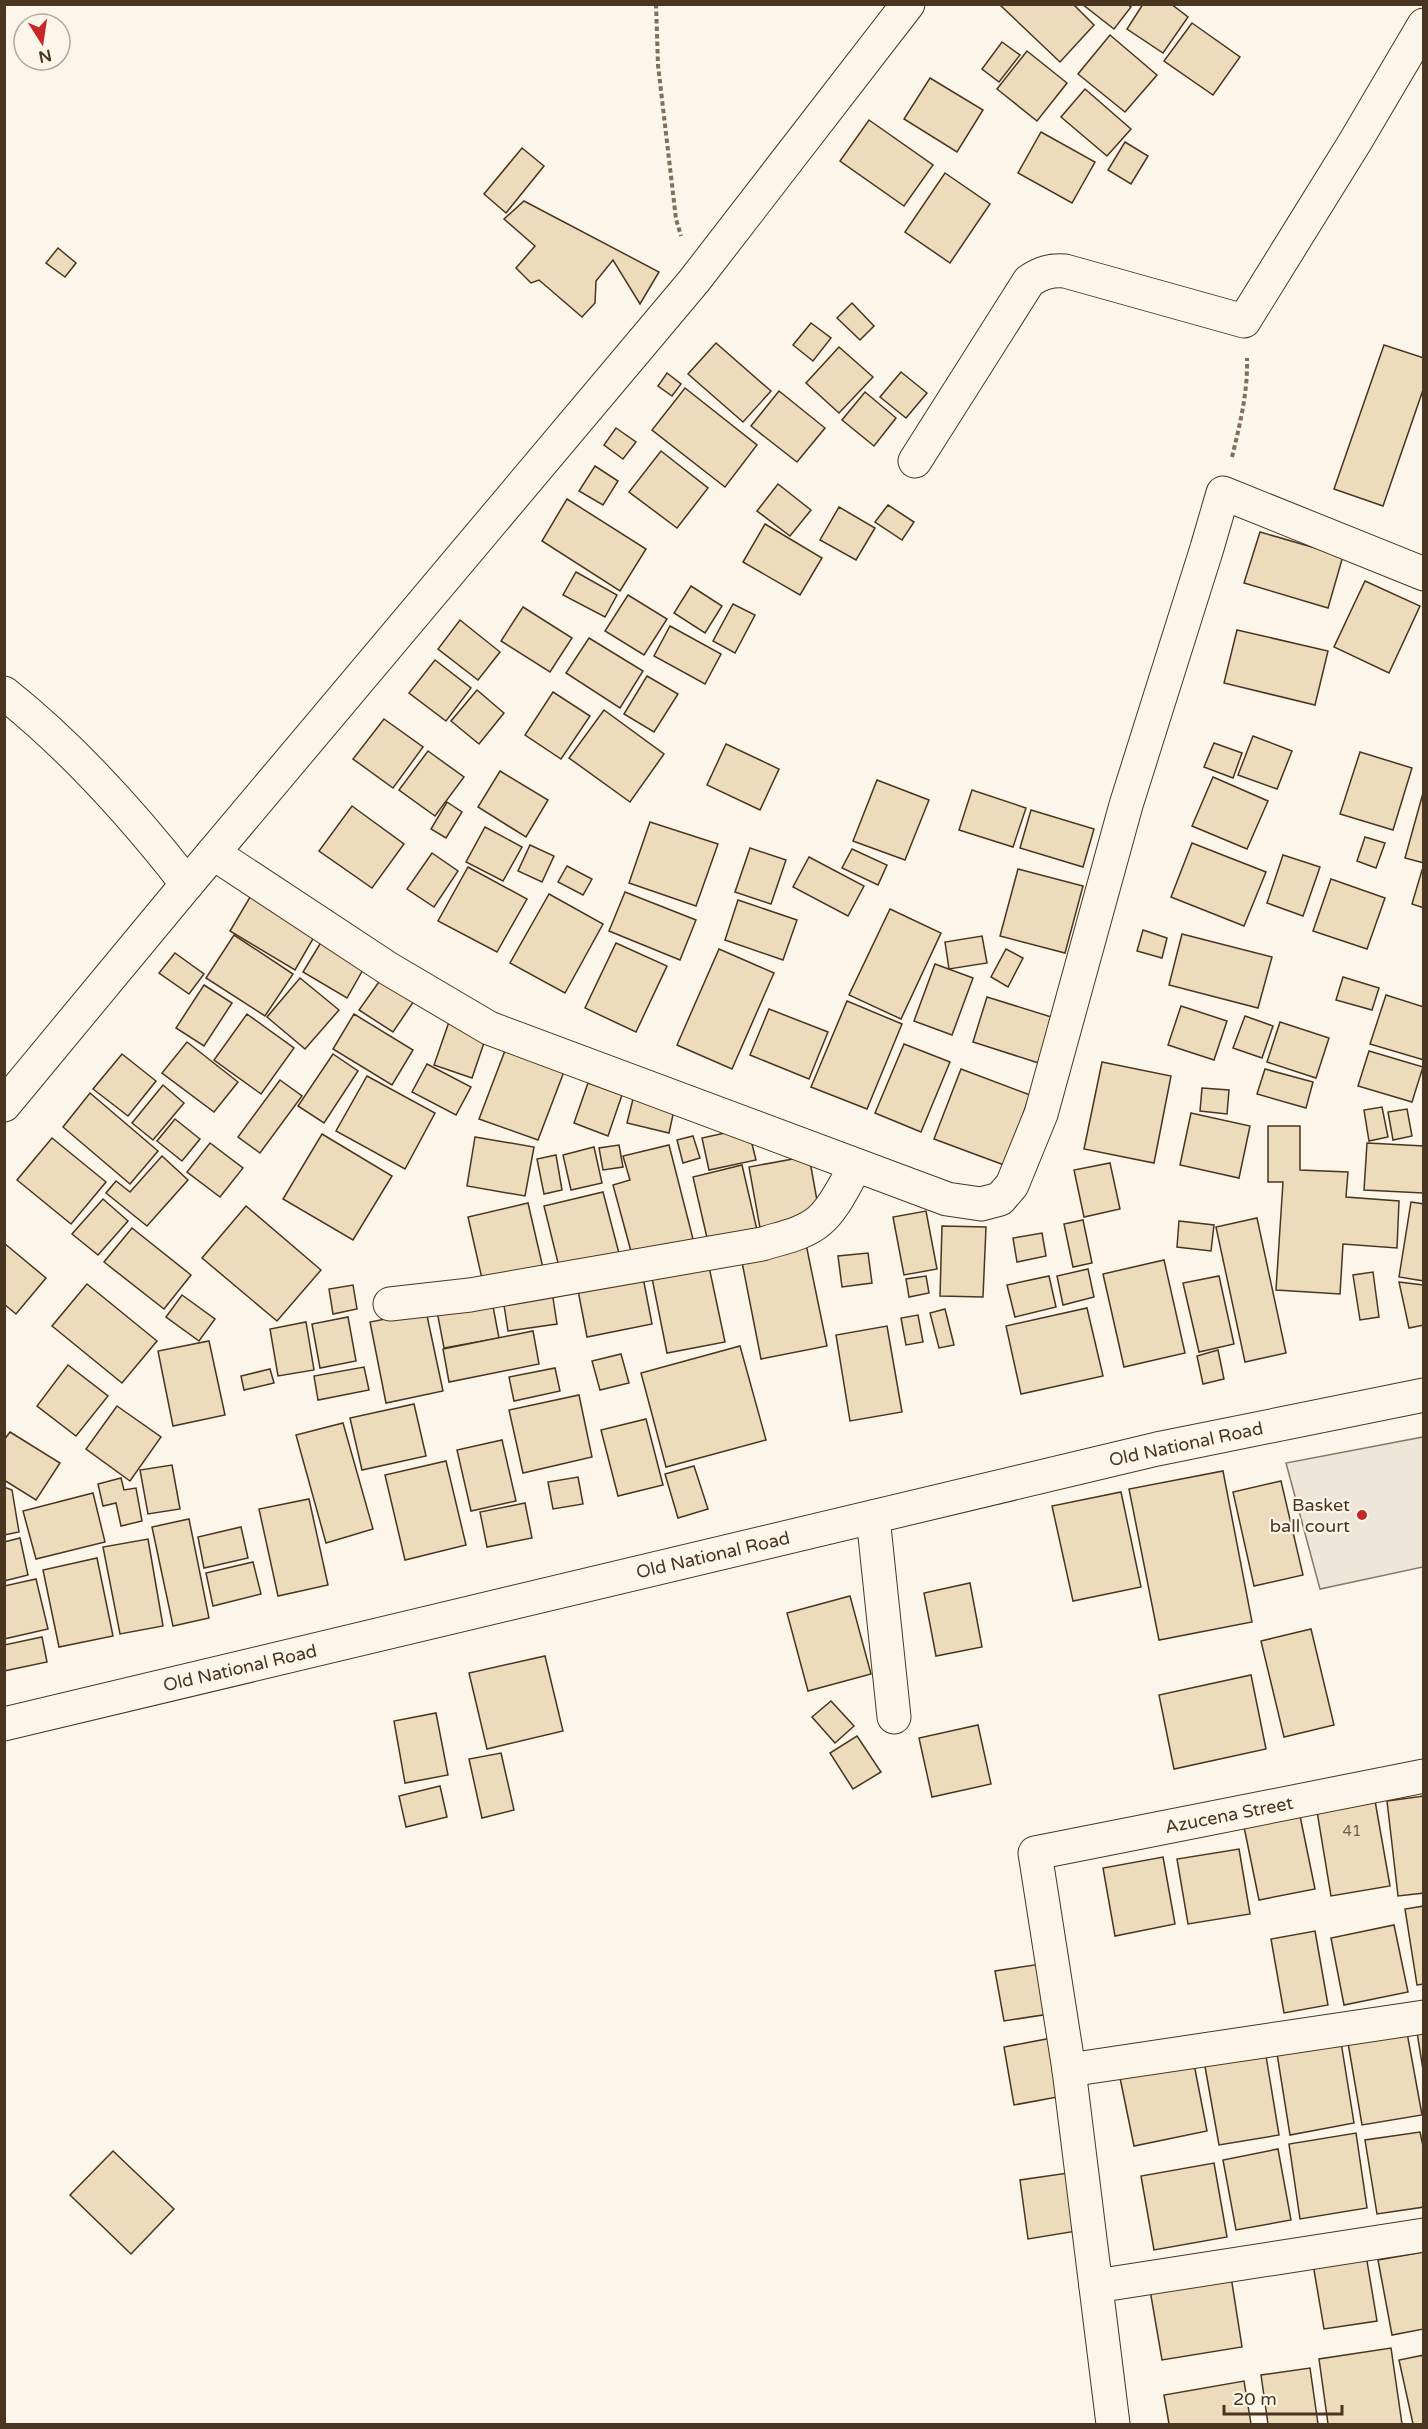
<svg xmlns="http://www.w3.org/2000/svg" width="1428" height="2429" font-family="'Varela Round',sans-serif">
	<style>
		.green { fill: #ede6d9; stroke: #887966; stroke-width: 1.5 }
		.building { fill: #ecdcbc; stroke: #4a3520; stroke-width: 1.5 }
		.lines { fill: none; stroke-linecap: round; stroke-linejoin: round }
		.street-casing { stroke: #4a3520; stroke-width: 35 }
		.secondary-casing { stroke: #4a3520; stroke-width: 35 }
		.path { stroke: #7f6f5c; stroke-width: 4; stroke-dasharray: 4.5 3; stroke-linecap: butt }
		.street { stroke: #fbf6e9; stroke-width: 33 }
		.secondary { stroke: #fbf6e9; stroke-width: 33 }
		.poi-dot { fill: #c62828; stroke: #fbf6e9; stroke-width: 2 }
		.labels { text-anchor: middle; stroke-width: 4.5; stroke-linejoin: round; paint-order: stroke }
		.number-label { font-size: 15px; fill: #725f47 }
		.street-label { font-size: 18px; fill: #4a3520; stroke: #fbf6e9 }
		.poi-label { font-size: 18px; fill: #4a3520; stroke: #fbf6e9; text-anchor: end }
	</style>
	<rect width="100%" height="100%" fill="#fbf6e9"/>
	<path class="green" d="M1423,1437v130l-103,22 -34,-126z"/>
	<g class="building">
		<path d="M999,4h74l21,21 -34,37z"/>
		<path d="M1082,4h45l4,3 -17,22z"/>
		<path d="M1143,4h28l17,13 -25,36 -36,-24z"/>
		<path d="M1192,23l48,34 -27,38 -49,-34z"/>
		<path d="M1110,35l47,40 -32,37 -47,-38z"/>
		<path d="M1002,42l18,13 -21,27 -17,-13z"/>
		<path d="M1027,51l40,32 -30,38 -40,-32z"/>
		<path d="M930,78l53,32 -26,42 -53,-33z"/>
		<path d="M1085,89l46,40 -24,27 -46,-39z"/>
		<path d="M869,120l64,45 -29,41 -64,-45z"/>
		<path d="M1041,132l54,30 -23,41 -54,-30z"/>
		<path d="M1125,142l23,14 -17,28 -23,-14z"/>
		<path d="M522,148l22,18 -38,47 -22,-19z"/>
		<path d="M945,173l45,31 -40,59 -45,-31z"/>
		<path d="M524,201l135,71 -19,32 -27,-44 -17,21 -1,22 -13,14 -43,-37 -8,3 -15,-15 19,-22 -31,-27z"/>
		<path d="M58,248l18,15 -11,14 -19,-14z"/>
		<path d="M852,303l22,23 -14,14 -23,-22z"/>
		<path d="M811,323l20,15 -18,23 -20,-16z"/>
		<path d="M716,343l55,48 -28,31 -55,-48z"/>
		<path d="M1384,345l40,13v29l-41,119 -49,-17z"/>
		<path d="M839,347l34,30 -34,36 -33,-30z"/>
		<path d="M901,372l26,21 -21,25 -26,-21z"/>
		<path d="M667,373l14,11 -9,12 -14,-10z"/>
		<path d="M685,388l72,57 -32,42 -73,-57z"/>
		<path d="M779,391l46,37 -28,34 -46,-36z"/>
		<path d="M865,392l31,26 -22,28 -32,-26z"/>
		<path d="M616,428l20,14 -13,17 -19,-14z"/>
		<path d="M661,451l47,37 -31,40 -48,-36z"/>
		<path d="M595,466l23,15 -15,24 -24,-14z"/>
		<path d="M778,484l33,26 -21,26 -33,-25z"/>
		<path d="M567,499l79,50 -26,42 -78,-50z"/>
		<path d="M888,505l26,17 -12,18 -27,-18z"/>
		<path d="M839,507l36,21 -19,32 -36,-20z"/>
		<path d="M765,524l57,34 -22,37 -57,-33z"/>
		<path d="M1260,532l83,24 -15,52 -84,-25z"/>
		<path d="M576,572l41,23 -12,22 -42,-22z"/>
		<path d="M1365,581l55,25 -31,67 -55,-26z"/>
		<path d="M691,586l31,20 -17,27 -31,-20z"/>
		<path d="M628,595l39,24 -23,36 -39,-24z"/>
		<path d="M733,604l22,11 -20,38 -22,-12z"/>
		<path d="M523,607l49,31 -22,34 -49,-31z"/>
		<path d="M460,620l40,32 -22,28 -40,-31z"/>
		<path d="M670,626l51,28 -16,30 -51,-28z"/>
		<path d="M1237,630l91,21 -13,54 -91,-22z"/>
		<path d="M589,638l54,33 -23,37 -54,-35z"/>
		<path d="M435,660l36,28 -25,33 -37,-28z"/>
		<path d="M647,676l31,18 -24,38 -30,-18z"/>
		<path d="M477,690l27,23 -25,31 -28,-23z"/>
		<path d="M553,692l37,24 -29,43 -36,-24z"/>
		<path d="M604,710l60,44 -34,48 -61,-44z"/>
		<path d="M384,719l39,28 -30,41 -40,-29z"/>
		<path d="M1253,736l39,15 -15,38 -39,-14z"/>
		<path d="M1214,743l28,10 -9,25 -29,-11z"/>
		<path d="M726,744l53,25 -19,41 -53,-25z"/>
		<path d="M428,751l36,26 -29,39 -36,-26z"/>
		<path d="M1360,752l52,16 -19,62 -53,-16z"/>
		<path d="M500,771l48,29 -22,37 -48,-30z"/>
		<path d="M1213,777l55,24 -21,48 -55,-23z"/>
		<path d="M877,780l52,20 -24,60 -52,-19z"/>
		<path d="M972,790l54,18 -13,39 -54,-17z"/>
		<path d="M1423,793h1v70l-19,-5z"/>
		<path d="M447,802l15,10 -16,26 -15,-9z"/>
		<path d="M352,806l52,38 -32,44 -53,-37z"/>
		<path d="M1031,810l63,19 -11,38 -63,-19z"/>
		<path d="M650,822l68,22 -22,62 -67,-23z"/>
		<path d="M485,827l37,20 -19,34 -37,-19z"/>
		<path d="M1365,837l20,6 -9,25 -19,-7z"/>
		<path d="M1192,843l74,29 -22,54 -73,-29z"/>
		<path d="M530,845l24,11 -12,26 -24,-11z"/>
		<path d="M750,848l36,12 -15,44 -36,-12z"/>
		<path d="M852,849l35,16 -9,20 -36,-17z"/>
		<path d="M432,853l26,18 -24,36 -27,-18z"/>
		<path d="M1283,855l37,12 -17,49 -36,-13z"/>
		<path d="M809,857l55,29 -16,30 -55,-29z"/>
		<path d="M567,866l25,13 -9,16 -25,-13z"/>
		<path d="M468,867l59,32 -30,53 -59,-31z"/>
		<path d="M1018,869l65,17 -18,67 -65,-17z"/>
		<path d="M1422,870l2,1v37l-12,-4z"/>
		<path d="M1331,879l54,19 -18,51 -54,-18z"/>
		<path d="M256,887l65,38 -26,45 -65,-39z"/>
		<path d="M625,892l71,28 -16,40 -71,-29z"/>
		<path d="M549,894l54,30 -38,69 -55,-30z"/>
		<path d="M738,900l59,20 -14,40 -58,-20z"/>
		<path d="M890,909l51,24 -40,86 -52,-24z"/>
		<path d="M1143,930l24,8 -5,20 -25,-7z"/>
		<path d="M326,934l43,25 -22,39 -44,-26z"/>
		<path d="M1182,934l90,23 -14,51 -89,-23z"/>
		<path d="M234,935l59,39 -28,42 -59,-38z"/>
		<path d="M982,936l5,27 -38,6 -4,-27z"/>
		<path d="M616,943l51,23 -31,66 -51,-24z"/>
		<path d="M719,949l55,24 -42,96 -55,-24z"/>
		<path d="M1006,949l17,9 -15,29 -17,-10z"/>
		<path d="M175,953l29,21 -15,20 -30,-21z"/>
		<path d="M935,964l38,14 -21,57 -38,-14z"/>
		<path d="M1343,977l36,11 -7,22 -36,-10z"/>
		<path d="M300,978l39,32 -34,39 -38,-32z"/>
		<path d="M381,979l33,22 -21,31 -34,-22z"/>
		<path d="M204,985l28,18 -28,43 -28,-18z"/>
		<path d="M1386,995l38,12v53l-54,-16z"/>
		<path d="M987,997l74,23 -16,45 -72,-23z"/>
		<path d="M847,1001l55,23 -35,85 -56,-22z"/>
		<path d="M1181,1006l46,15 -13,39 -46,-15z"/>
		<path d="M769,1009l59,23 -19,47 -59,-24z"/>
		<path d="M247,1014l47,34 -33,46 -47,-34z"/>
		<path d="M354,1014l59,36 -21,35 -59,-36z"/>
		<path d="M1245,1016l28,10 -11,32 -29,-10z"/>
		<path d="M450,1019l38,12 -16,47 -38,-13z"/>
		<path d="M1280,1022l49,16 -13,40 -49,-16z"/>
		<path d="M187,1042l51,40 -24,30 -52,-39z"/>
		<path d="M904,1044l46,18 -29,70 -46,-19z"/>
		<path d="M506,1048l59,21 -27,71 -59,-21z"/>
		<path d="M1369,1051l54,16 -11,35 -54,-16z"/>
		<path d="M122,1054l34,27 -28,35 -35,-27z"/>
		<path d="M333,1054l25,17 -34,52 -26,-17z"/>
		<path d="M1102,1062l69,14 -17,87 -70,-14z"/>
		<path d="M427,1064l44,23 -15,28 -44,-23z"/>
		<path d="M961,1069l69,26 -26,70 -70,-26z"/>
		<path d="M1265,1069l48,13 -7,26 -49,-14z"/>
		<path d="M367,1076l68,37 -30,56 -69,-38z"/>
		<path d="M280,1080l22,16 -42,57 -22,-16z"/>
		<path d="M588,1083l34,12 -14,41 -34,-13z"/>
		<path d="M163,1085l21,18 -31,37 -21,-17z"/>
		<path d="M1202,1088l27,2 -2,24 -27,-3z"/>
		<path d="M635,1091l41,10 -7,32 -42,-10z"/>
		<path d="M90,1093l68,58 -28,33 -67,-57z"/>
		<path d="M1382,1107l6,30 -19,4 -5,-31z"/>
		<path d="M1407,1109l5,27 -19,4 -5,-28z"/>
		<path d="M1191,1113l59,13 -11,52 -59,-13z"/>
		<path d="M175,1119l25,20 -18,22 -25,-20z"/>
		<path d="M1268,1126h32v44l48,2 -2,25 53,4 -2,47 -54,-4 -3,50 -64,-4 7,-108h-15z"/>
		<path d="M748,1128l8,32 -47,10 -7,-32z"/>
		<path d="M322,1134l70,42 -39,64 -70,-41z"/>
		<path d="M693,1136l7,22 -17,5 -6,-23z"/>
		<path d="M475,1137l59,10 -9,49 -58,-10z"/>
		<path d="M52,1138l54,44 -35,42 -54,-44z"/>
		<path d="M210,1143l33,25 -23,29 -33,-25z"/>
		<path d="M1367,1143l57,3 -1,47 -59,-3z"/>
		<path d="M619,1145l4,22 -20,3 -4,-22z"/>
		<path d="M669,1145l24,94 -61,16 -19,-70 17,-5 -7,-24z"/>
		<path d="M594,1147l8,36 -31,7 -8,-35z"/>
		<path d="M556,1155l6,35 -18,4 -7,-35z"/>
		<path d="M162,1156l26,24 -41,46 -41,-33 10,-12 14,11z"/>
		<path d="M809,1156l11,61 -60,11 -11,-61z"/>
		<path d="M1110,1163l10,46 -36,8 -10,-47z"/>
		<path d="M742,1165l15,65 -49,12 -15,-65z"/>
		<path d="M603,1192l18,69 -60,14 -17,-69z"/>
		<path d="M103,1199l25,22 -30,34 -26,-21z"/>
		<path d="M1411,1202l13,2v77l-25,-4z"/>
		<path d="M528,1203l15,65 -60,15 -15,-66z"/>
		<path d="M246,1206l75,64 -44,51 -75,-63z"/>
		<path d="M926,1211l11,58 -33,6 -11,-58z"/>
		<path d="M1257,1218l29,135 -41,9 -29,-135z"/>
		<path d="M1083,1220l9,43 -19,4 -9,-43z"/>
		<path d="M1179,1221l35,4 -3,26 -34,-4z"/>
		<path d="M942,1226l44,1 -3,70 -43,-1z"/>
		<path d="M132,1228l59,47 -27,34 -60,-47z"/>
		<path d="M1042,1233l4,23 -29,6 -4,-24z"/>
		<path d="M4,1243l42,35 -30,36 -12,-10z"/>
		<path d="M806,1244l21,102 -66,13 -20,-102z"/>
		<path d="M868,1253l4,30 -30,4 -4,-31z"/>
		<path d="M1164,1260l21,93 -61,14 -21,-93z"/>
		<path d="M708,1262l17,80 -58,11 -16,-80z"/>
		<path d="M1088,1269l6,28 -31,8 -6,-29z"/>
		<path d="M642,1272l10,52 -65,13 -10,-52z"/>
		<path d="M1373,1272l6,45 -19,3 -7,-45z"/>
		<path d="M926,1276l3,17 -20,4 -3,-18z"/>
		<path d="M1049,1276l7,31 -41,10 -8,-32z"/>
		<path d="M1219,1276l15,68 -35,8 -16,-69z"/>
		<path d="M1399,1282l24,3 1,40 -15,3z"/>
		<path d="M87,1284l70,57 -35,42 -70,-57z"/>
		<path d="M353,1285l4,24 -24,5 -4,-25z"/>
		<path d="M551,1285l6,39 -49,7 -6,-39z"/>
		<path d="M182,1295l33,24 -16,22 -33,-24z"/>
		<path d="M491,1296l8,42 -55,10 -8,-42z"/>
		<path d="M1087,1308l16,68 -82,18 -15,-68z"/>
		<path d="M945,1309l9,36 -15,3 -9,-35z"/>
		<path d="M426,1311l17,80 -57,12 -16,-81z"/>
		<path d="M918,1315l5,27 -17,3 -5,-27z"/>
		<path d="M348,1317l8,44 -36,7 -8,-44z"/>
		<path d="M306,1322l8,48 -36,6 -8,-47z"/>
		<path d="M887,1326l15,86 -52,9 -14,-86z"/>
		<path d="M533,1331l6,33 -90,18 -6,-33z"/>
		<path d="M209,1341l16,74 -52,11 -15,-75z"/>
		<path d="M740,1346l26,94 -100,27 -25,-94z"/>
		<path d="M1218,1350l6,29 -21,5 -6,-28z"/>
		<path d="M621,1354l8,29 -29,7 -8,-29z"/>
		<path d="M68,1365l40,31 -32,40 -39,-30z"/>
		<path d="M364,1367l5,23 -51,10 -4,-24z"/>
		<path d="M555,1368l5,23 -46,10 -5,-24z"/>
		<path d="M270,1369l4,14 -30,7 -3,-14z"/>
		<path d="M579,1395l13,62 -69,16 -14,-63z"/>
		<path d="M414,1404l12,52 -64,14 -12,-52z"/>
		<path d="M117,1406l44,31 -31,44 -44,-32z"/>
		<path d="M646,1419l17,66 -45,11 -17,-66z"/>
		<path d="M343,1423l30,106 -47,14 -30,-108z"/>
		<path d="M10,1432l50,31 -24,37 -32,-20v-40z"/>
		<path d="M502,1440l14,61 -45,10 -14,-61z"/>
		<path d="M446,1461l20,84 -61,15 -20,-85z"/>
		<path d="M172,1465l8,44 -32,5 -8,-44z"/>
		<path d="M694,1466l14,43 -30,9 -13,-44z"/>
		<path d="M1223,1471l29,151 -93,18 -30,-151z"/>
		<path d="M578,1477l5,27 -30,5 -5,-27z"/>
		<path d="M121,1478l3,12 12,-2 6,33 -21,5 -5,-23 -13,3 -5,-22z"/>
		<path d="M1281,1481l22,94 -49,11 -21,-94z"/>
		<path d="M4,1487l8,3 7,42 -15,3z"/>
		<path d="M1121,1492l20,95 -68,14 -21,-95z"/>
		<path d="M93,1493l12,49 -69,17 -13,-48z"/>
		<path d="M309,1499l19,86 -50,11 -19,-87z"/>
		<path d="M525,1503l7,35 -45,9 -7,-35z"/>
		<path d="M189,1519l20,99 -36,8 -21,-99z"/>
		<path d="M241,1527l7,31 -44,10 -6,-31z"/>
		<path d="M20,1538l8,37 -24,6v-39z"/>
		<path d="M148,1539l15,87 -43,8 -17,-87z"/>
		<path d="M97,1558l16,78 -54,11 -16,-77z"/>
		<path d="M253,1562l8,32 -48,12 -7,-33z"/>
		<path d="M36,1579l12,50 -44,10v-53z"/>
		<path d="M970,1583l12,64 -46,9 -12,-63z"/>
		<path d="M850,1596l21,78 -63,17 -21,-78z"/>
		<path d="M1311,1629l23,96 -50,12 -23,-96z"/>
		<path d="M42,1637l5,25 -43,9v-26z"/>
		<path d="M545,1656l18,75 -76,18 -18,-76z"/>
		<path d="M1251,1675l15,74 -92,20 -15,-74z"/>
		<path d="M831,1701l23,25 -19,17 -23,-26z"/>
		<path d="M436,1713l12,62 -43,8 -11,-62z"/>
		<path d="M978,1725l13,59 -59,13 -13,-59z"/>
		<path d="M857,1736l24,36 -28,17 -23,-36z"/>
		<path d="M501,1753l13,57 -32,8 -13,-59z"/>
		<path d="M440,1786l7,31 -41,10 -7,-31z"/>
		<path d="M1374,1795l16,91 -59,10 -15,-91z"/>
		<path d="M1424,1796v97l-26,3 -11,-95z"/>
		<path d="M1299,1811l16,78 -56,11 -16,-78z"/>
		<path d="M1239,1849l11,65 -62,10 -11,-65z"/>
		<path d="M1163,1857l12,67 -60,12 -12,-68z"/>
		<path d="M1424,1906v78l-7,1 -12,-76z"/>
		<path d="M1394,1925l14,67 -64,13 -13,-67z"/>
		<path d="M1315,1931l13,74 -44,8 -13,-74z"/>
		<path d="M1041,1964l8,50 -45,7 -9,-50z"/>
		<path d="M1424,2025v51l-8,-50z"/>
		<path d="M1406,2027l16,88 -60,10 -15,-88z"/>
		<path d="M1340,2036l14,87 -64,12 -14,-88z"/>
		<path d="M1052,2038l11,58 -49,9 -10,-58z"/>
		<path d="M1265,2050l14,85 -60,10 -15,-84z"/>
		<path d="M1193,2059l14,72 -73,15 -15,-73z"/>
		<path d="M1420,2132l4,19v56l-47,7 -12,-74z"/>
		<path d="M1356,2133l11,75 -67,11 -11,-75z"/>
		<path d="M1278,2149l13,71 -55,10 -13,-70z"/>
		<path d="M113,2151l61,58 -43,45 -61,-59z"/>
		<path d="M1214,2163l13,74 -73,13 -13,-74z"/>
		<path d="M1075,2172l8,58 -55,9 -8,-59z"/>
		<path d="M1424,2252v77l-32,6 -14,-75z"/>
		<path d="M1366,2255l11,66 -53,8 -11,-65z"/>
		<path d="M1230,2270l12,77 -80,13 -13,-76z"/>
		<path d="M1391,2348l11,76h-74l-9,-65z"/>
		<path d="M1424,2355v69h-11l-14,-64z"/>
		<path d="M1310,2368l8,56h-50l-7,-49z"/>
		<path d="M1244,2381l7,43h-82l-5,-29z"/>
	</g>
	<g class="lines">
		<defs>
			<g id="street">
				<path d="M915,461l114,-180c12,-8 21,-11 36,-10l179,50 111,-179 69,-117"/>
				<path d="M4,693c68,54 130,123 183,191"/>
				<path d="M213,853l176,116 100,59 458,171 34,5 19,-5 12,-14 29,-71 85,-309 81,-257 16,-55 201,81"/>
				<path d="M390,1304l80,-9 292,-51c19,-6 42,-10 57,-23 16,-13 26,-38 37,-55"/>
				<path d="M873,1517l21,200"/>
				<path d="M1069,2070l355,-53"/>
				<path d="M1096,2286l328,-51"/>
				<path d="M1113,2424l-44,-354 -34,-217 389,-77"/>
			</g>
			<g id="secondary">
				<path d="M4,1105l183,-221 507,-603 214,-277"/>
				<path d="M4,1724l1153,-275 267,-54"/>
			</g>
		</defs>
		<use href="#street" class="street-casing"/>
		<use href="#secondary" class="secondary-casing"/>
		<g class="path">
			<path d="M656,4l2,61 18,154 5,17"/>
			<path d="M1232,457c8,-33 16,-65 15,-99"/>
		</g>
		<use href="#street" class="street"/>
		<use href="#secondary" class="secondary"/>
	</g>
	<circle class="poi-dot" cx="1362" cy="1515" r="6"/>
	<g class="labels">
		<g class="number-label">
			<text x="1352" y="1836">41</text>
		</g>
		<g class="street-label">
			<text transform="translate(1186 1444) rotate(-12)" y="6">Old National Road</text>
			<text transform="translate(713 1555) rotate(-13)" y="6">Old National Road</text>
			<text transform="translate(240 1668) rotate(-13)" y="6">Old National Road</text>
			<text transform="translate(1229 1815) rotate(-11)" y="6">Azucena Street</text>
		</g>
		<g class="poi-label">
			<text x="1350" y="1511">Basket<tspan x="1350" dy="21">ball court</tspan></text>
		</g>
	</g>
	<rect width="1428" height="2429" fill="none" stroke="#4a3520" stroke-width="12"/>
	<g transform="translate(42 42) rotate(168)"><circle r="28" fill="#fbf6e9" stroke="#b4a999" stroke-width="1.5"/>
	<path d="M0-4.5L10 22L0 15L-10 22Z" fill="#c62828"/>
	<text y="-9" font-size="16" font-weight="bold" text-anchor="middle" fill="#4a3520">N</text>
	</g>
	<path d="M1224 2405v9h118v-9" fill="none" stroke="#4a3520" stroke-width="3"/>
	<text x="1233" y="2405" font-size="18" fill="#4a3520" stroke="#fbf6e9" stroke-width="4.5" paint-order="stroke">20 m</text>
</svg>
